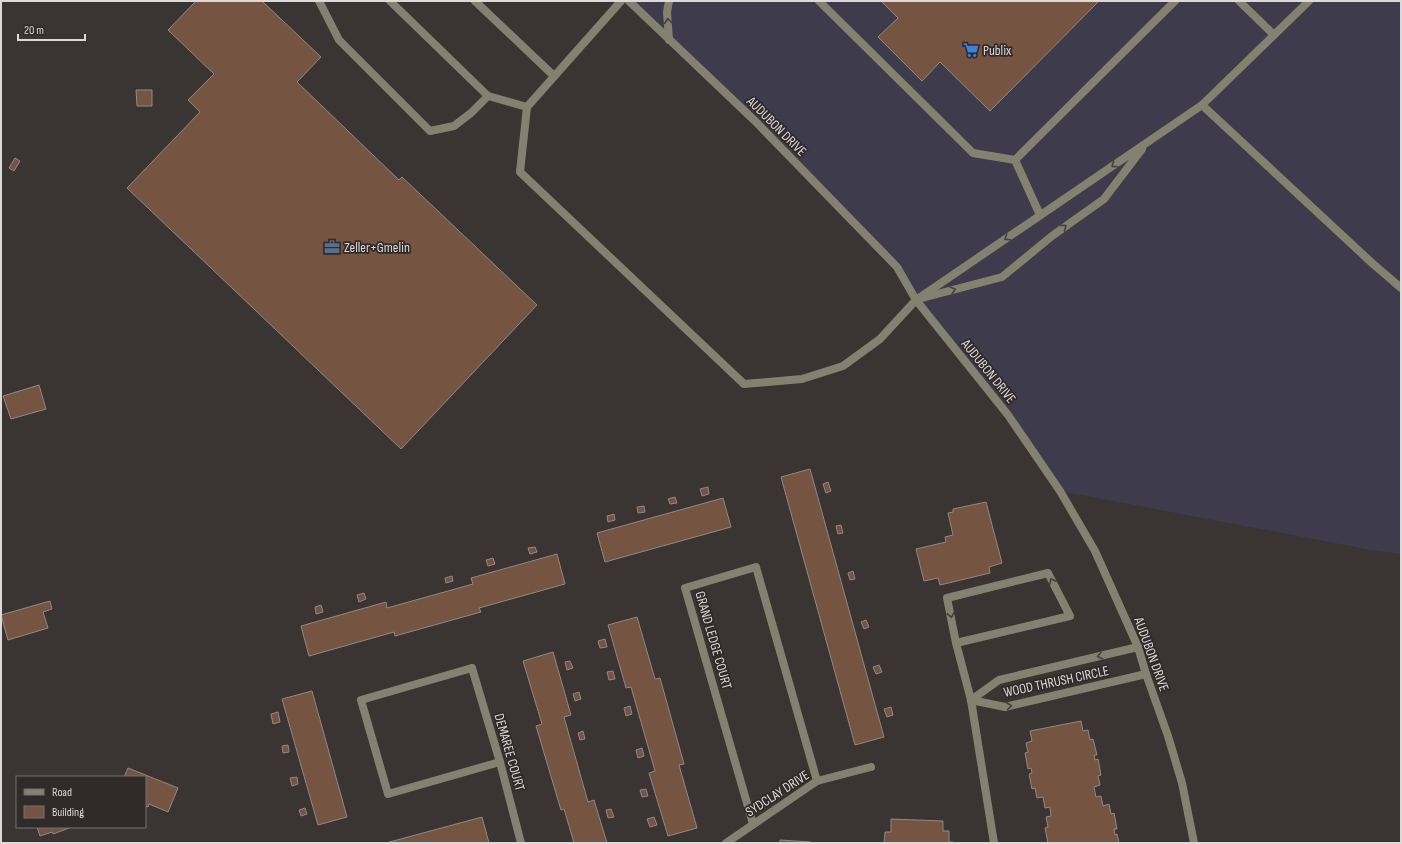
<svg xmlns="http://www.w3.org/2000/svg" width="1402" height="844" font-family="'Sofia Sans Condensed',sans-serif">
	<style>
		.commercial { fill: #3d3b4c }
		.building { fill: #765442; stroke: #908986 }
		.lines { fill: none; stroke-linecap: round; stroke-linejoin: round }
		.service { stroke: #838271; stroke-width: 8 }
		.minor { stroke: #838271; stroke-width: 8 }
		.tertiary { stroke: #838271; stroke-width: 8 }
		.oneway { stroke: #45403a }
		.labels { text-anchor: middle; stroke-width: 3.5; stroke-linejoin: round; paint-order: stroke }
		.poi-label { font-size: 14px; fill: #ddd9d8; stroke: #302a28; text-anchor: start }
		.street-label { font-size: 14px; fill: #ddd9d8; stroke: #302a28 }
	</style>
	<rect width="100%" height="100%" fill="#3a3432"/>
	<path class="commercial" d="M629,1h772v553l-30,-4 -311,-59 -52,-76 -92,-115 -19,-33z"/>
	<g class="building">
		<path d="M196,1h66l59,56 -24,25 102,98 3,-3 135,128 -136,144 -274,-261 73,-76 -12,-12 26,-26 -46,-44z"/>
		<path d="M881,1h218l-109,110 -50,-49 -18,19 -44,-44 20,-19z"/>
		<path d="M136,90h16v16h-15z"/>
		<path d="M15,158l5,3 -6,10 -5,-3z"/>
		<path d="M39,385l7,24 -35,10 -8,-23z"/>
		<path d="M810,469l74,268 -29,8 -74,-268z"/>
		<path d="M828,482l3,9 -5,2 -3,-9z"/>
		<path d="M708,487l1,7 -7,2 -2,-7z"/>
		<path d="M675,497l2,6 -7,1 -2,-5z"/>
		<path d="M723,498l8,29 -126,35 -8,-29z"/>
		<path d="M986,502l16,61 -13,4 1,6 -50,12 -2,-7 -14,3 -8,-32 30,-7 -1,-5 8,-2 -5,-22 5,-1v-3z"/>
		<path d="M644,506l1,6 -7,1 -1,-6z"/>
		<path d="M614,514l1,6 -7,2 -1,-6z"/>
		<path d="M841,525l2,8 -5,1 -2,-8z"/>
		<path d="M535,547l2,5 -7,2 -2,-6z"/>
		<path d="M557,554l8,30 -86,24 2,4 -86,24 -1,-4 -85,24 -8,-30 85,-24 1,6 86,-24 -2,-6z"/>
		<path d="M493,558l2,6 -7,2 -2,-6z"/>
		<path d="M853,571l2,8 -5,1 -2,-7z"/>
		<path d="M452,576l1,5 -7,2 -1,-5z"/>
		<path d="M364,593l2,6 -7,3 -2,-7z"/>
		<path d="M50,601l2,8 -9,3 5,16 -40,12 -7,-25z"/>
		<path d="M321,605l2,7 -7,2 -1,-7z"/>
		<path d="M637,617l18,62 5,-1 24,86 -5,1 18,63 -29,8 -19,-63 6,-2 -24,-84 -5,1 -18,-63z"/>
		<path d="M866,620l3,7 -5,2 -3,-7z"/>
		<path d="M605,639l2,8 -7,1 -2,-7z"/>
		<path d="M553,652l18,63 -7,2 24,85 6,-2 13,43h-33l-10,-34 -3,1 -25,-84 6,-2 -19,-63z"/>
		<path d="M570,661l3,7 -6,2 -2,-8z"/>
		<path d="M879,665l3,7 -6,2 -3,-7z"/>
		<path d="M613,671l2,8 -6,1 -2,-8z"/>
		<path d="M312,691l35,126 -29,8 -36,-126z"/>
		<path d="M579,692l2,7 -6,2 -2,-7z"/>
		<path d="M630,706l2,8 -6,2 -2,-8z"/>
		<path d="M891,707l2,8 -6,2 -3,-8z"/>
		<path d="M278,712l2,10 -7,2 -2,-10z"/>
		<path d="M1081,721l2,10 5,-1 2,10 3,-1 4,16h-3l1,5 3,-1 3,16 -3,1 2,9 -6,2 2,10 5,-1 2,10 6,-2 2,10 3,-1 3,16h-3l1,6 2,-1 2,9h-71l-3,-15 3,-1 -2,-10 5,-1 -1,-9 -5,1 -2,-11 -6,1 -2,-10 -3,1 -3,-15 3,-1 -1,-5 -3,1 -3,-16 3,-1 -2,-9 6,-2 -2,-10z"/>
		<path d="M583,731l2,8 -5,1 -2,-7z"/>
		<path d="M288,745l1,7 -6,1 -1,-7z"/>
		<path d="M642,748l2,8 -6,2 -2,-8z"/>
		<path d="M128,768l50,20 -10,24 -19,-8 -1,3 -3,-1v-29h-21z"/>
		<path d="M297,777l1,7 -6,2 -2,-8z"/>
		<path d="M646,789l2,7 -6,1 -2,-7z"/>
		<path d="M305,808l2,6 -6,2 -2,-6z"/>
		<path d="M611,809l3,8 -6,1 -2,-8z"/>
		<path d="M482,817l7,26h-103z"/>
		<path d="M654,817l3,8 -7,2 -3,-8z"/>
		<path d="M891,819l52,2v10h6v11h4v1h-71h2l1,-11h6z"/>
		<path d="M37,827h35l-19,7 -1,-2 -12,4z"/>
		<path d="M780,840l31,2 -1,1h-30z"/>
	</g>
	<g class="lines">
		<g class="service">
			<path d="M319,1l20,39 91,91 24,-5 17,-13 17,-17 39,11"/>
			<path d="M390,1l98,95"/>
			<path d="M475,1l79,75"/>
			<path d="M621,1l-94,106 -7,65 224,212 58,-5 41,-13 37,-27 36,-39"/>
			<path d="M819,1l154,152 42,7 25,55"/>
			<path d="M1239,1l35,34"/>
			<path d="M1202,105l170,158 29,25"/>
			<path d="M1015,160l160,-159"/>
			<path d="M956,643l114,-27 -22,-43 -101,25 9,45 15,57"/>
			<path d="M472,668l-111,32 27,94 112,-32"/>
		</g>
		<g class="minor">
			<path d="M922,298l80,-21 50,-41 52,-37 38,-50"/>
			<path d="M916,300l286,-195 107,-104"/>
			<path d="M472,668l28,94 21,81"/>
			<path d="M971,700l34,7 141,-33"/>
			<path d="M971,700l28,-20 139,-33"/>
			<path d="M971,700l23,143"/>
			<path d="M753,824l-68,-236 71,-21 61,214"/>
			<path d="M726,843l91,-62 54,-14"/>
		</g>
		<g class="tertiary">
			<path d="M629,1l126,120 142,146 19,33 92,115 52,76 35,60 43,96 8,27 22,62 14,47 12,60"/>
			<path d="M669,40l-2,-28 2,-11"/>
		</g>
	</g>
	<defs><path id="oneway-chevron" d="M-2-3.5L2.5 0L-2 3.5" fill="none" stroke-width="1.6" stroke-linecap="round" stroke-linejoin="round"/></defs>
	<g class="oneway">
		<use href="#oneway-chevron" transform="translate(668 21) rotate(-95)"/>
		<use href="#oneway-chevron" transform="translate(1114 165) rotate(146)"/>
		<use href="#oneway-chevron" transform="translate(1064 227) rotate(-36)"/>
		<use href="#oneway-chevron" transform="translate(1007 238) rotate(146)"/>
		<use href="#oneway-chevron" transform="translate(953 290) rotate(-15)"/>
		<use href="#oneway-chevron" transform="translate(1052 581) rotate(-117)"/>
		<use href="#oneway-chevron" transform="translate(951 615) rotate(79)"/>
		<use href="#oneway-chevron" transform="translate(1100 656) rotate(166)"/>
		<use href="#oneway-chevron" transform="translate(1009 706) rotate(-8)"/>
	</g>
	<defs>
		<symbol id="supermarket-bare" viewBox="-9 -9 18 18"><path d="M-6-5.5h2.5l.6 2H6L4.5 2H-2.5L-4.4-4H-6ZM-1.5 3.2a1.3 1.3 0 1 0 .1 0ZM3 3.2a1.3 1.3 0 1 0 .1 0Z" fill="#3f7fe0" stroke="#302a28" stroke-width="2.5" paint-order="stroke"/></symbol>
		<symbol id="office-bare" viewBox="-9 -9 18 18"><path d="M-6-3h4V-5.5h4V-3h4V5H-6ZM-1-4.5V-3h2v-1.5ZM-6 0V1H6V0Z" fill="#5c6f8a" stroke="#302a28" stroke-width="2.5" paint-order="stroke"/></symbol>
	</defs>
	<g fill-rule="evenodd">
		<use href="#supermarket-bare" x="960" y="39" width="22" height="22"/>
		<use href="#office-bare" x="321" y="236" width="22" height="22"/>
	</g>
	<g class="labels">
		<g class="poi-label">
			<text x="983" y="55">Publix</text>
			<text x="344" y="252">Zeller+Gmelin</text>
		</g>
		<g class="street-label">
			<text transform="translate(777 126) rotate(45)" y="5">AUDUBON DRIVE</text>
			<text transform="translate(989 371) rotate(51)" y="5">AUDUBON DRIVE</text>
			<text transform="translate(714 640) rotate(74)" y="5">GRAND LEDGE COURT</text>
			<text transform="translate(1152 654) rotate(70)" y="5">AUDUBON DRIVE</text>
			<text transform="translate(1056 681) rotate(-12)" y="5">WOOD THRUSH CIRCLE</text>
			<text transform="translate(510 752) rotate(74)" y="5">DEMAREE COURT</text>
			<text transform="translate(777 793) rotate(-33)" y="5">SYDCLAY DRIVE</text>
		</g>
	</g>
	<rect width="1402" height="844" fill="none" stroke="#ddd9d8" stroke-width="4"/>
	<rect x="16" y="776" width="130" height="52" fill="#302a28" stroke="#75706e"/>
	<rect x="24" y="789" width="20" height="6" fill="#838271" stroke="#75706e"/>
	<text x="52" y="796" font-size="12" fill="#ddd9d8">Road</text>
	<rect x="24" y="806" width="20" height="12" fill="#765442" stroke="#75706e"/>
	<text x="52" y="816" font-size="12" fill="#ddd9d8">Building</text>
	<path d="M18 34v6h67v-6" fill="none" stroke="#ddd9d8" stroke-width="2"/>
	<text x="24" y="34" font-size="12" fill="#ddd9d8" stroke="#302a28" stroke-width="3" paint-order="stroke">20 m</text>
</svg>
